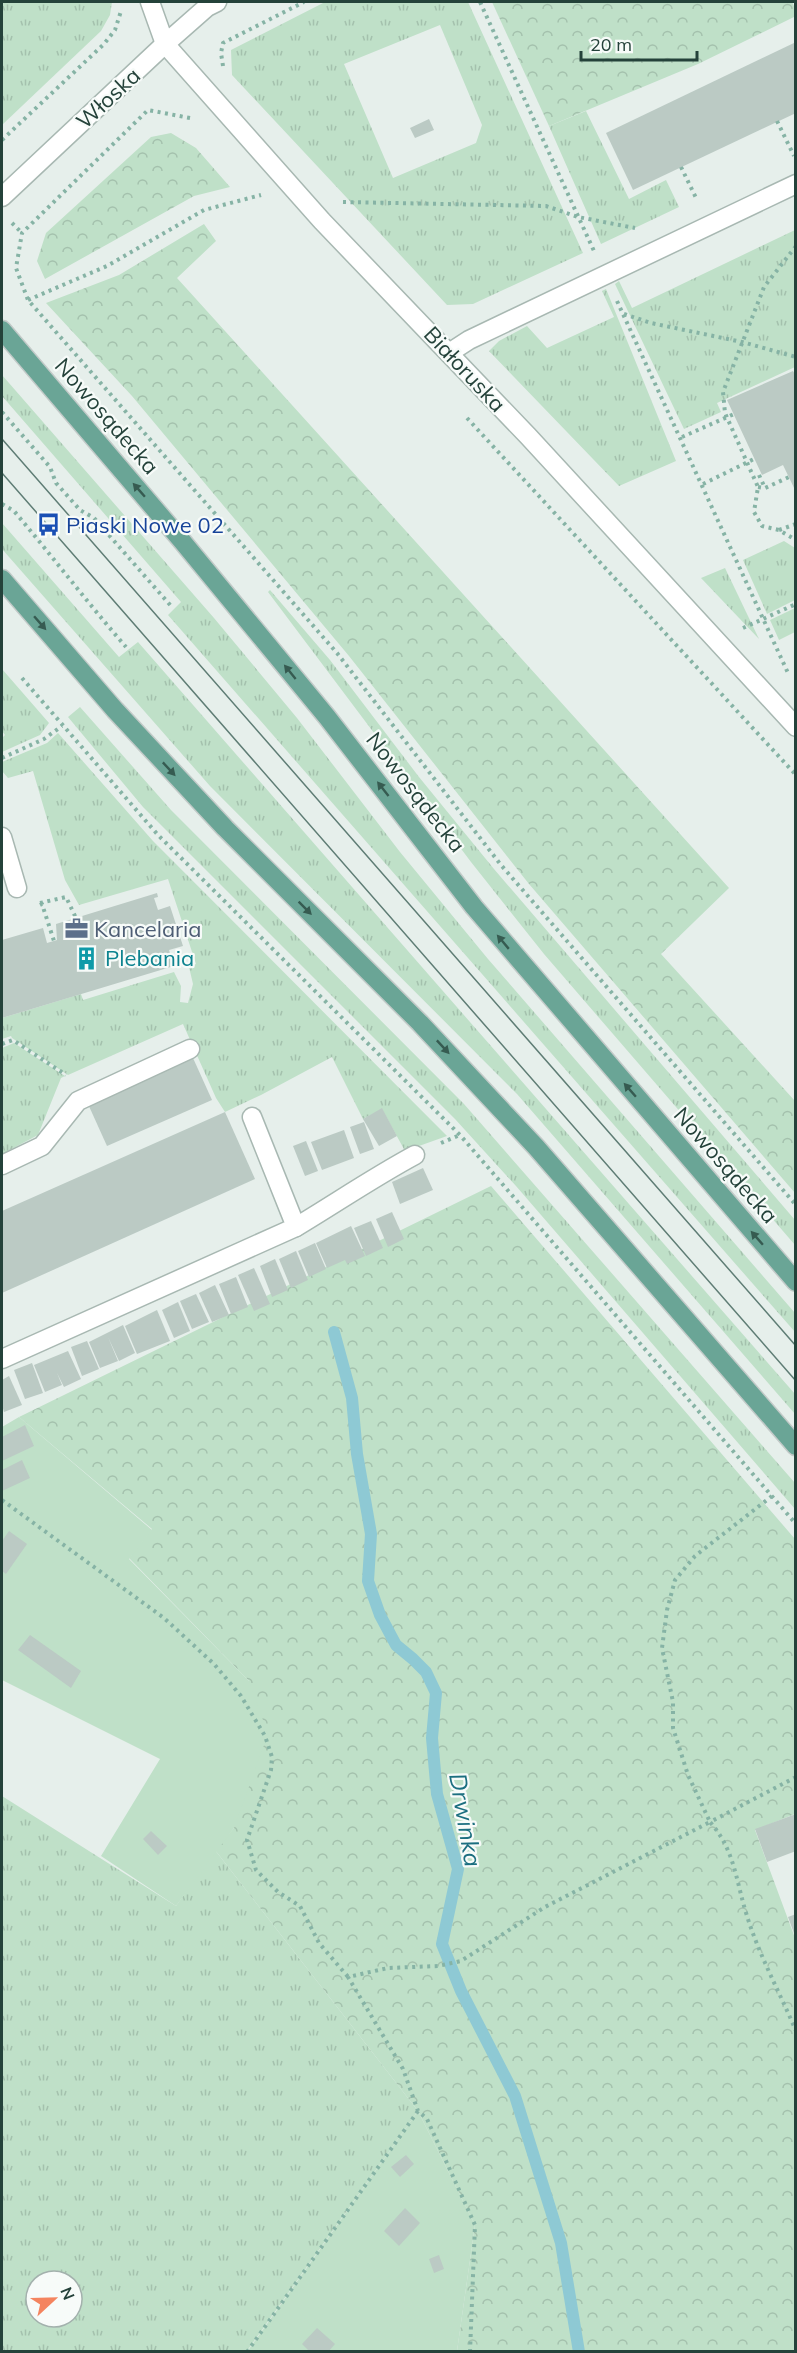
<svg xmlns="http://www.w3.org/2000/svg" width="797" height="2353" font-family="Mulish,sans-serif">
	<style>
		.grass { fill: url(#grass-tufts); fill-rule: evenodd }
		.forest { fill: url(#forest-crowns) }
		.green { fill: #bfe0c8 }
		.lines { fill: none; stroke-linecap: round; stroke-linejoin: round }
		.stream { stroke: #8ec9d4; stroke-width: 12 }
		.building { fill: #bbcac4 }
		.minor-casing { stroke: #a8b8b2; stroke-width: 21 }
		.major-casing { stroke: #c2cac8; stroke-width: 21 }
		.path { stroke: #86b3a5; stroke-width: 4; stroke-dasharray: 3 4.5; stroke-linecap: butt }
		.minor { stroke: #fff; stroke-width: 18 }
		.major { stroke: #6aa596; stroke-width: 18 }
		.tram { stroke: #5f7d75; stroke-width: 1.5 }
		.oneway { fill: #365b51 }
		.labels { text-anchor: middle; stroke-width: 4.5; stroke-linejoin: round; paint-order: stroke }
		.street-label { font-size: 22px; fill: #24423a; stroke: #f7fbf9 }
		.transit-label { font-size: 22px; fill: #164399; stroke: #f7fbf9; text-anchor: start }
		.service-label { font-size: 22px; fill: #4e5e75; stroke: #f7fbf9; text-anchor: start }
		.culture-label { font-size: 22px; fill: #0d838f; stroke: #f7fbf9; text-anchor: start }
		.water-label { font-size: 24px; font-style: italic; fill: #1c6f80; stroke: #f7fbf9 }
	</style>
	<defs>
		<pattern id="grass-tufts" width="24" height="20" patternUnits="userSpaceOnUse" patternTransform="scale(1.5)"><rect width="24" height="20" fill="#bfe0c8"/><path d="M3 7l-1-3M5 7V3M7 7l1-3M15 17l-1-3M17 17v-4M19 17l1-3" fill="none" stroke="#a4c1ad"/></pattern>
		<pattern id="forest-crowns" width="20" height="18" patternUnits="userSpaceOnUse" patternTransform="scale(1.5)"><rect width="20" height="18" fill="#bfe0c8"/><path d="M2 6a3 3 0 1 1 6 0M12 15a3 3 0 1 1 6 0" fill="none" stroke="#a4c1ad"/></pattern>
	</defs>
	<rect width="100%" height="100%" fill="#e6efeb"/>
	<g class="grass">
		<path d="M2,2h110l-2,13 -9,16 -99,94z"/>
		<path d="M325,2h143l115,251 -110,51 -26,1 -215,-230 -1,-25zM440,25l42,100 -6,18 -83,35 -49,-114z"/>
		<path d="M586,111l43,88 37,-19 13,27 -78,37 -52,-118z"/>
		<path d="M795,230v137l-78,36 4,9 -37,17 -69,-145 4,-3 13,27z"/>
		<path d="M606,289l70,172 -57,25 -130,-135 10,-10 28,-15 20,22 67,-31 -12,-26z"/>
		<path d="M2,375l212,243 83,100 103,134 88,107 307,354v19l-627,-717 13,-13 -179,-206z"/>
		<path d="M2,523l117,134 19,-15 657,752v20l-278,-320 -307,-308 -208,-237z"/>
		<path d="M784,541l11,7v52l-28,14 -24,-54z"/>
		<path d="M725,568l34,71 -58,-61z"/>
		<path d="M270,590l60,70 89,117 75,92 301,351v25l-251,-291 -73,-92 -203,-270z"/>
		<path d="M795,608v24l-16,8 -9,-20z"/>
		<path d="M2,669l47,54 -9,12 -38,17v-14l3,-3 -3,-4z"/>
		<path d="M80,707l91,103 293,294 331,379v26l-279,-323 -61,-67 -312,-312 -75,-90z"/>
		<path d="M58,733l95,108 294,295 -42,15 -23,-42 -19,10 -31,-62 -71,38 -36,17 -9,-14 -33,-74 -115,51 -56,-37 -1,-2 -9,3v-21l79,-24 2,6 91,-28 7,14 -1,16 8,1 5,-19 -4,-17 7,-3 -28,-85 -89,26 -14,-25 -32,-109 -25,7 -6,-7v-9l45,-19z"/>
		<path d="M14,1043l51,33 -4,2 -23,57 -36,19v-106z"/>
		<path d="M2,1796l174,110 39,-56 203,261 -171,240 -245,1zM36,2281h36v36h-36z"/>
	</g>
	<g class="forest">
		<path d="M492,2h300l3,6 1,8 -98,48 -149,62z"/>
		<path d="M171,133l25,15 34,39 -36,9 -149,83 -8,-18 9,-28 105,-96z"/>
		<path d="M204,224l12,17 -39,37 552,610 -68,66 134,147v92l-266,-309 -180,-228 -217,-260 -86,-93 73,-28z"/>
		<path d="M491,1186l304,353v275l-40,16 40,108v413h-338l18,-126 -57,-114 -203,-261 19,-22 15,-147 -120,-123 23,-29 -133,-112z"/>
	</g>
	<g class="green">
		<path d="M19,1417l133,113 -23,29 120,122 19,53 -34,94 -58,78 -75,-50 59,-97 -158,-79v-253z"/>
		<path d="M418,2111l57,114 -18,126 -210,1z"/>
	</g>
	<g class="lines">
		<path class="stream" d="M334,1332l18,66 5,56 14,80 -3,47 12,34 16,30 17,14 13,13 10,21 -4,45 5,56 21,75 -16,75 19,47 54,105 46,147 18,109"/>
	</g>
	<g class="building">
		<path d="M796,42v71l-163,77 -27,-57z"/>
		<path d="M429,119l5,11 -19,8 -5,-10z"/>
		<path d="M793,371l3,5v116l-13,-27 -21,10 -35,-75z"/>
		<path d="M157,893l1,4 -4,1 4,12 12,-4 13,40 -14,4 5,16 -172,52v-78l41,-12 4,15 10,-3 -1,-16z"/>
		<path d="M193,1058l19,42 -105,46 -19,-42z"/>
		<path d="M382,1108l15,28 -18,10 -16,-27z"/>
		<path d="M225,1112l30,67 -253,114v-82z"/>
		<path d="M364,1122l10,27 -14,5 -10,-27z"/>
		<path d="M344,1130l10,28 -32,12 -11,-28z"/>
		<path d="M306,1141l12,30 -13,5 -12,-30z"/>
		<path d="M423,1168l10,22 -33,14 -8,-22z"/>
		<path d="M392,1212l12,27 -16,8 -12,-28z"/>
		<path d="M371,1221l12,27 -17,8 -12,-28z"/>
		<path d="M351,1226l14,30 -18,8 -2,-4 -18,8 -11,-25z"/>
		<path d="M315,1243l11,26 -17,8 -11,-26z"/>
		<path d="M296,1251l12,29 -17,8 -12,-29z"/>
		<path d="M275,1259l13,31 -16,7 -12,-31z"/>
		<path d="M254,1268l16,36 -16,7 -16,-36z"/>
		<path d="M236,1277l12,30 -17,7 -12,-30z"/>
		<path d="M215,1285l14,30 -17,7 -13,-29z"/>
		<path d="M196,1294l13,28 -17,7 -12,-28z"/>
		<path d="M178,1302l12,29 -16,7 -12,-28z"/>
		<path d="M157,1310l13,31 -33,13 -12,-28z"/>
		<path d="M123,1325l12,28 -16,8 -11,-24 10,24 -18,7 -11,-26z"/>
		<path d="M87,1341l12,28 -17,7 -11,-29z"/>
		<path d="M68,1351l13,28 -17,8 -7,-14 5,12 -17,7 -11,-27z"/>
		<path d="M32,1363l11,30 -18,6 -11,-29z"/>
		<path d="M9,1376l13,29 -18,7 -2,-7v-25z"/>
		<path d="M25,1425l9,21 -32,15v-24z"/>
		<path d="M22,1460l8,18 -28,13v-21z"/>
		<path d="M9,1531l18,13 -21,30 -4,-3v-30z"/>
		<path d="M30,1635l51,36 -10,17 -53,-38z"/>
		<path d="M796,1814v37l-29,11 -12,-33z"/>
		<path d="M151,1831l16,15 -9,9 -15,-16z"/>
		<path d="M796,1914v22h-1l-7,-19z"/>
		<path d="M406,2155l8,9 -14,13 -9,-10z"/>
		<path d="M405,2208l15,15 -21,23 -15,-15z"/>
		<path d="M439,2255l5,14 -10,4 -5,-14z"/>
		<path d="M317,2328l18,16 -7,8h-18l-8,-8z"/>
	</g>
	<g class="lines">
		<defs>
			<g id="minor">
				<path d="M150,2l15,42 157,177 206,215 268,291"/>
				<path d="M2,197l163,-153 42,-37 10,-5"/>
				<path d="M449,353l20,-13 327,-156"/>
				<path d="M2,837l15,51"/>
				<path d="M2,1165l40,-19 36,-45 112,-52"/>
				<path d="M296,1227c40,-24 78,-50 119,-72"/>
				<path d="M2,1359l294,-132 -44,-110"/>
			</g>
			<g id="major">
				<path d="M2,330l180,211 145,176 147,190 322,375"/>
				<path d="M2,579l113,131 110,118 195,195 116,124 260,299"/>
			</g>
		</defs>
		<use href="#minor" class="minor-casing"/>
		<use href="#major" class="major-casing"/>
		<g class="path">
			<path d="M480,2l114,249"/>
			<path d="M223,66l-2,-13 2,-10 81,-41"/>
			<path d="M190,118l-42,-8 -126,123 -6,35 12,32 309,353 164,212 295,340"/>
			<path d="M777,121l17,35"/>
			<path d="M2,140l102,-96 11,-14 6,-19"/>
			<path d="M681,167l16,33"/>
			<path d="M343,202l203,4 32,11 57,11"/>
			<path d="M12,223l10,10"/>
			<path d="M796,246l-32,41 -41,105 2,21 33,74 -4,25 8,14 17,4 17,10"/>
			<path d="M28,300l79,-34 97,-56 57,-15"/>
			<path d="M617,301l171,372"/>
			<path d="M624,314l27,9 91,19 54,15"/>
			<path d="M2,412l48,55 6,16 24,27 14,8 77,88"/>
			<path d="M467,418l329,357"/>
			<path d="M682,437l52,-23"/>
			<path d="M759,475l6,13"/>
			<path d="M703,484l51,-25"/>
			<path d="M758,487l7,1 24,-11"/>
			<path d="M2,504l12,7c38,45 73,91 112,136"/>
			<path d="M779,530l17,-6"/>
			<path d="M743,628l53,-24"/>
			<path d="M22,678l136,157 302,300 336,389"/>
			<path d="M2,758l42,-19 18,-13"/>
			<path d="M40,903l26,-6 10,21"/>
			<path d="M40,905l2,-1 12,37"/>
			<path d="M2,1044l11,-4 53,35"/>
			<path d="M441,1143l19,-8"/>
			<path d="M2,1500l162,118 50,46 27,32 24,40 7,21 -1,13 -24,70 9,30 22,22 22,14 19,37 30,35"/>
			<path d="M796,1777l-86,45c25,28 26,60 37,94 12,39 33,77 49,115"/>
			<path d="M247,2352l171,-241"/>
			<path d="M470,2352l5,-127 -48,-106 -9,-8 -15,-42 -55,-92 40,-9 50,-2 23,-5 84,-54 165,-85 -22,-47 -15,-47v-26l-11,-54 5,-38 8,-30 20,-24 77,-60"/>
		</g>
		<use href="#minor" class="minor"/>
		<use href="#major" class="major"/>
		<g class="tram">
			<path d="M2,439l794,907"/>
			<path d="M2,473l794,908"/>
		</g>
	</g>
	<defs><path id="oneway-solid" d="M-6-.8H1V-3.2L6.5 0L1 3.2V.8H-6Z" transform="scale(1.5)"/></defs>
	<g class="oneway">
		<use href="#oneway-solid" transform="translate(139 490) rotate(-131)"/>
		<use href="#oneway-solid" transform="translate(40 623) rotate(49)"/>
		<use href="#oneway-solid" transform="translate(290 672) rotate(-129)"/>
		<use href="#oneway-solid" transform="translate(169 769) rotate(47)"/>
		<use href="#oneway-solid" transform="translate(383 789) rotate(-128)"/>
		<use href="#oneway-solid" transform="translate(305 908) rotate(45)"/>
		<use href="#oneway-solid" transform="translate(503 942) rotate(-130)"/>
		<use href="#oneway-solid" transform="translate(443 1047) rotate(47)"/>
		<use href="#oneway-solid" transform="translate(630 1090) rotate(-131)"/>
		<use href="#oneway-solid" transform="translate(757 1238) rotate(-131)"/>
	</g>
	<defs>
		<symbol id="bus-bare" viewBox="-9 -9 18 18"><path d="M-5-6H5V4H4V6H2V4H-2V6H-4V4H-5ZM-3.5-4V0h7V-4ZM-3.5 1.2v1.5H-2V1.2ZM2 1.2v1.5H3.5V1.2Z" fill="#1a4fb4" stroke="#f7fbf9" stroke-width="2.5" paint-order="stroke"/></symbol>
		<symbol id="office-bare" viewBox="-9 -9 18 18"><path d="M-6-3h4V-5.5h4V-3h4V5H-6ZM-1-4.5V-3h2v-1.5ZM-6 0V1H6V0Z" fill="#5c6f8a" stroke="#f7fbf9" stroke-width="2.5" paint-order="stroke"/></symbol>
		<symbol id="building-bare" viewBox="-9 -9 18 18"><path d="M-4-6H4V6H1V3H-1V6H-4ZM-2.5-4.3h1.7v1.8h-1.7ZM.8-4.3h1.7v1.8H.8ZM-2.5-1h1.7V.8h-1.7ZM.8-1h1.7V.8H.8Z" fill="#0f9aa8" stroke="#f7fbf9" stroke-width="2.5" paint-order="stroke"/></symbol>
	</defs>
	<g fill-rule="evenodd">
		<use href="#bus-bare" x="32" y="508" width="33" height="33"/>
		<use href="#office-bare" x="60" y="912" width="33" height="33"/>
		<use href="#building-bare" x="70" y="942" width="33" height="33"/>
	</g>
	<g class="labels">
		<g class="street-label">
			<text transform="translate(108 98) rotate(-43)" y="8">Włoska</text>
			<text transform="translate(465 369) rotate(47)" y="8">Białoruska</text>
			<text transform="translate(107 416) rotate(49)" y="8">Nowosądecka</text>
			<text transform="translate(416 792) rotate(52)" y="8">Nowosądecka</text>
			<text transform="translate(726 1165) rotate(49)" y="8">Nowosądecka</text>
		</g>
		<g class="transit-label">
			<text x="66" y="533">Piaski Nowe 02</text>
		</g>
		<g class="service-label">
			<text x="94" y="937">Kancelaria</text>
		</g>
		<g class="culture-label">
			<text x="105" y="966">Plebania</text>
		</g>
		<g class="water-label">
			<text transform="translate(465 1820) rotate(80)" y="8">Drwinka</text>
		</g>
	</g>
	<rect width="797" height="2353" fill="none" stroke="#24423a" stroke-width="6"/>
	<g transform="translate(54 2299) rotate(68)"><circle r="28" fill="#f7fbf9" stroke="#a3b1ad" stroke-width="1.5"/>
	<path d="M0-4.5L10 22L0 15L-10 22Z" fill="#f4845f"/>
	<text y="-9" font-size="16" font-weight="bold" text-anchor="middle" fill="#24423a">N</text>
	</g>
	<path d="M581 51v9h116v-9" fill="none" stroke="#24423a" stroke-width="3"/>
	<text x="590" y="51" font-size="18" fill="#24423a" stroke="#f7fbf9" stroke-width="4.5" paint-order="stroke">20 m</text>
</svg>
